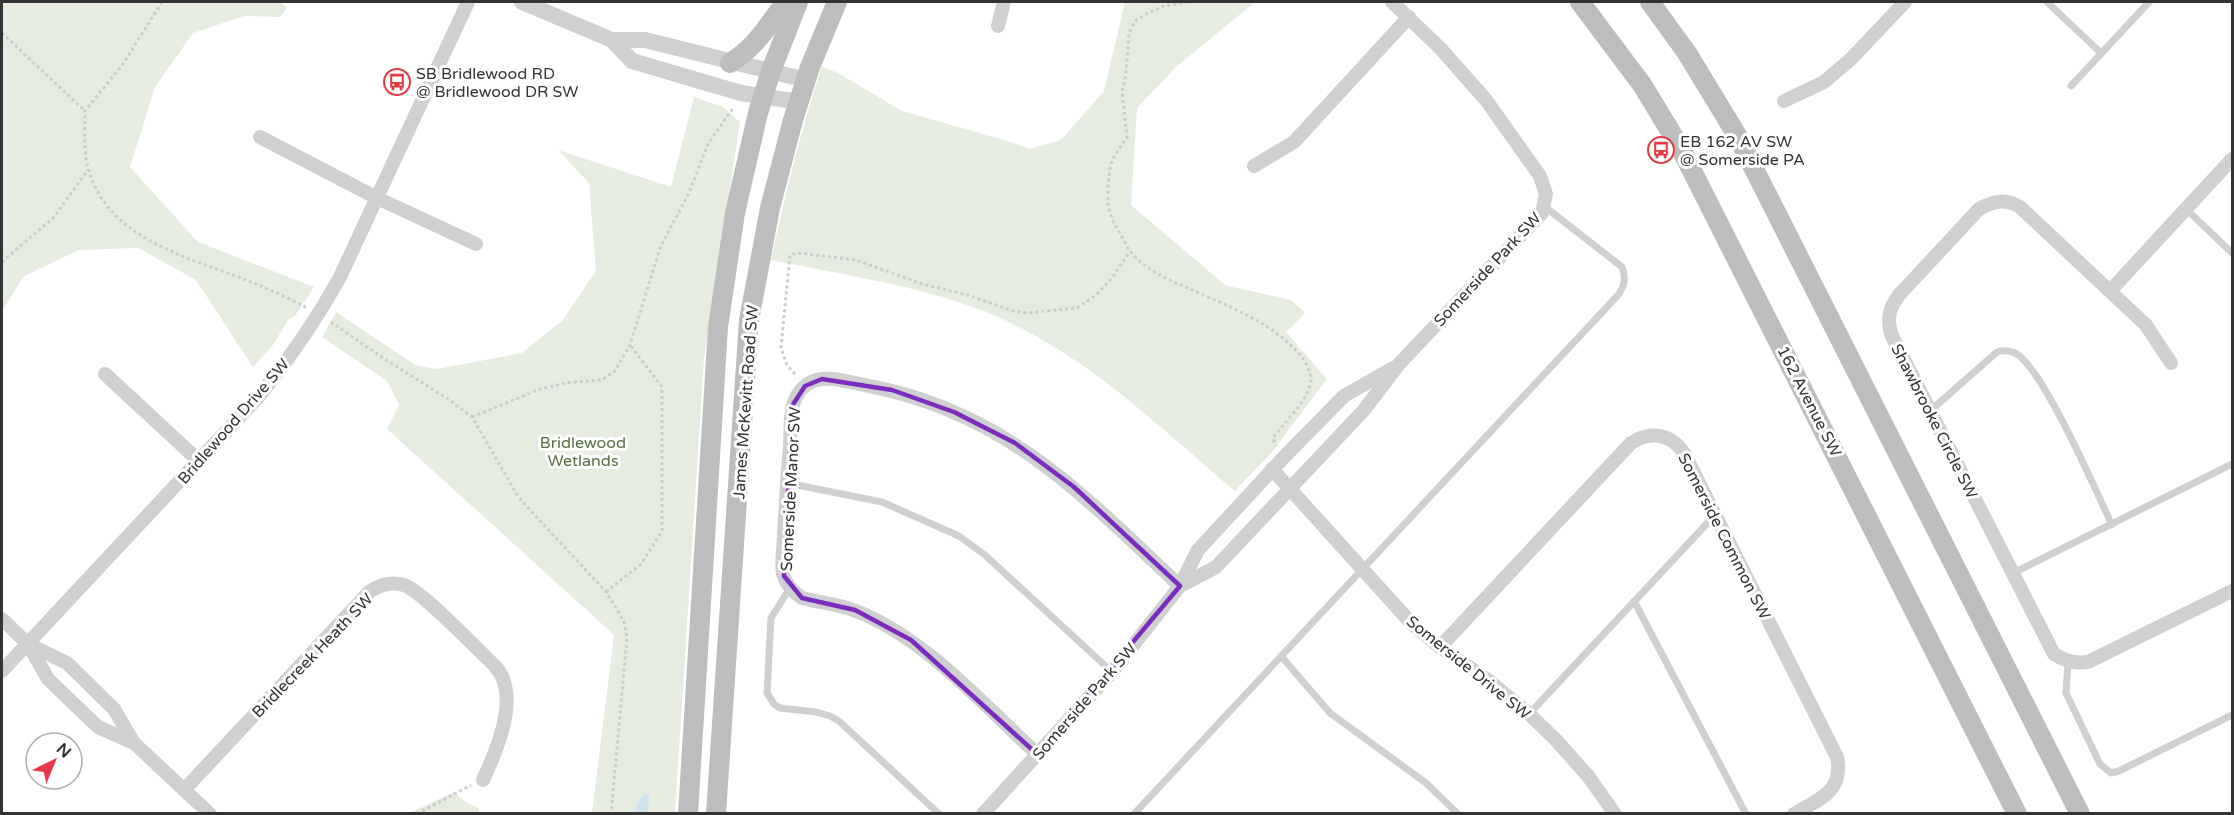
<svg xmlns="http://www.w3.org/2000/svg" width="2234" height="815" font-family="'Varela Round',sans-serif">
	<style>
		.green { fill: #e6ecdf }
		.water { fill: #cfe2ee }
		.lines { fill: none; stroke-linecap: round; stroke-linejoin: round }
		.path { stroke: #cdcdcd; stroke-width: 3; stroke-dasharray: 3 3; stroke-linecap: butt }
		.service { stroke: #d0d0d0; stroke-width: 7 }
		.minor { stroke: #d0d0d0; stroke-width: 14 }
		.tertiary { stroke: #d0d0d0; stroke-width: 16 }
		.secondary { stroke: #bdbdbd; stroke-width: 20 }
		.marked { fill: none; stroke: #7b2cbf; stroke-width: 4.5; stroke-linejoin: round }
		.labels { text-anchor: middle; stroke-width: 6; stroke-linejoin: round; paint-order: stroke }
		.poi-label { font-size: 16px; fill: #333; stroke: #fff; text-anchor: start }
		.street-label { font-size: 16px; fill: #333; stroke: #fff }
		.park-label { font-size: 16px; fill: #56703f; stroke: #fff }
	</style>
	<rect width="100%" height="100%" fill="#fff"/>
	<g class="green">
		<path d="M2,2h277l8,5 -7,10 -36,-1 -51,17 -38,54 -25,80 68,75 116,45 -19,29 -7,4 -15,25 -20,22 -57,-87 -58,-32 -59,2 -55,26 -22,35z"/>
		<path d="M1125,2h130l-79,65 -39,41 -6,97 94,80 66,15 14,13 -19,19 41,47 -56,74 -36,38c-72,-61 -140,-128 -226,-169 -72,-34 -160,-46 -238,-62 14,-66 30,-130 51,-194l16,7 64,38 106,30 21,8 32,-9 43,-49z"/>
		<path d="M694,97l29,10 17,15 -36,236 -29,455h-83l22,-178 -227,-206 12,-24 -12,-24 -65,-44 14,-25 79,53 22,4 85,-16 40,-32 34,-50 -7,-88 -31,-33 113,37z"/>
		<path d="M454,792l13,11 12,5v5h-69z"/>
	</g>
	<path class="water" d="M644,794l5,2 -1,17h-13l1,-8z"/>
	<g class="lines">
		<g class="path">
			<path d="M162,2l-39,62 -38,47c0,19 -2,42 4,60 20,69 102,87 160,110 19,8 40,17 58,27"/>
			<path d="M1188,2l-24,4 -18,8 -11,7 -6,12 -3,41 -4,17 5,47c-17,22 -18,27 -19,55 -1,14 3,26 11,39 4,6 7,14 11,19 15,19 37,28 58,37 39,18 85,34 113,68 5,7 10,15 10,25 -2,18 -27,42 -38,57l3,8"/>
			<path d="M2,33l83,78"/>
			<path d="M2,262l52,-45 34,-47"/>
			<path d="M331,322l49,34 68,43 24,18 47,81 87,94 18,29 3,17 -16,176"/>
			<path d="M795,374l-8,-9 -6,-17 9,-93 8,-2 58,7 66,24 46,11 45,16 14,2 50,-5 19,-13 16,-17 18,-27"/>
			<path d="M472,417l68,-28 26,-6 36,-3 13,-9 15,-26 30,-97 29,-55 19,-49 25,-36"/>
			<path d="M606,592l35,-28 21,-33v-144l-32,-42"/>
			<path d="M417,814l54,-29"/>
		</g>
		<g class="service">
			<path d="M2047,2l54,51"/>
			<path d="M2071,86l78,-84"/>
			<path d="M2186,209l46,44"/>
			<path d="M1930,411l67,-59c7,-2 12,-2 18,1 27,13 82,140 97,172"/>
			<path d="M787,483l95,19 77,34 26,19 127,117"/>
			<path d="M2013,573l219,-109"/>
			<path d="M790,588l-19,30 -4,75 7,11 6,4 36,4 14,4 9,5 100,93"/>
			<path d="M1634,601l112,213"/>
			<path d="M1281,656l49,57 96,70 32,31"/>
			<path d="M2068,661l-2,32 34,71 11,9 8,-2 113,-56"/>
			<path d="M1529,714l186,-199"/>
			<path d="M1134,814l485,-520c6,-10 7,-16 3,-27l-78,-61"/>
		</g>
		<g class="minor">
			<path d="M998,26l6,-24"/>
			<path d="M1784,101l40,-19 27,-23 54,-57"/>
			<path d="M260,137l117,61 99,46"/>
			<path d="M1254,166l40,-24 115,-125"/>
			<path d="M2111,290l121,-131"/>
			<path d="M2171,363l-25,-38 -126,-118c-15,-9 -26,-6 -41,2l-80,86c-10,13 -12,24 -8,39l163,320c11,7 23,11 36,7l142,-70"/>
			<path d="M105,374l94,87"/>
			<path d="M1272,469l140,155 28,23 48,33 41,34 27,26 32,36 27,38"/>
			<path d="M1180,586l36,-19 148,-157 35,-46 143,-151 4,-19 -6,-18 -54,-76 -46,-52 -48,-46"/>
			<path d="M2,619l26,25 20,35 50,48 36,16"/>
			<path d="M28,644l39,19 47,46 20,34 76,71"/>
			<path d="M1440,647l191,-204c20,-13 40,-9 53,10l153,304c7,35 -18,42 -43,57"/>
			<path d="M2,671l258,-276c30,-37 57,-76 80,-118l128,-275"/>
			<path d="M1038,755c-54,-50 -114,-118 -182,-144 -17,-7 -36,-8 -54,-13 -9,-6 -16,-13 -19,-24 -2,-13 1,-28 1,-41 2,-28 3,-57 6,-86 1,-14 -1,-31 4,-45 3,-8 9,-16 17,-20 17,-8 40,1 58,4 137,26 214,109 311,200"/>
			<path d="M184,790l185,-198c11,-7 21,-11 35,-7 18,6 73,64 90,80 28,28 3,85 -11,115"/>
			<path d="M983,814l129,-142 68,-86 18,-36 88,-95 58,-59 49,-28"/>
		</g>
		<g class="tertiary">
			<path d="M522,2l90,38h33l161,40"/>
			<path d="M612,40l20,21 109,32 58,9"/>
		</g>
		<g class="secondary">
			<path d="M1580,2l63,84 38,63 336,665"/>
			<path d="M1650,2l37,51 51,84 342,677"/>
			<path d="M730,63c29,-19 36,-36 56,-61"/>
			<path d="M688,814l30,-487 17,-114 23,-100 13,-42 27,-69"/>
			<path d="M716,814l33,-494 21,-112 23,-88 17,-53 27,-65"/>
		</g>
	</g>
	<path class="marked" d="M822,379l70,11 62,22 61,31 59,44 106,99 -142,169 -127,-115 -56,-30 -53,-12 -18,-22 8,-170 13,-20z"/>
	<defs>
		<symbol id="bus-ring" viewBox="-11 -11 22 22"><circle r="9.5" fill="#fff" stroke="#e63946" stroke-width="1.5"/><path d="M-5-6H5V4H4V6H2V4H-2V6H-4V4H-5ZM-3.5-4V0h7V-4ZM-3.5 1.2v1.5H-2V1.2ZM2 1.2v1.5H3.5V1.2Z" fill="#e63946"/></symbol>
	</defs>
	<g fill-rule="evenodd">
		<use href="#bus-ring" x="382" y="67" width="30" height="30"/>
		<use href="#bus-ring" x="1646" y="135" width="30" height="30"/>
	</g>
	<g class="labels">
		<g class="poi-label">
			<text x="416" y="79">SB Bridlewood RD<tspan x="416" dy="18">@ Bridlewood DR SW</tspan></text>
			<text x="1680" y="147">EB 162 AV SW<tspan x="1680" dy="18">@ Somerside PA</tspan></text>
		</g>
		<g class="street-label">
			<text transform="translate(1487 269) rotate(-47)" y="6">Somerside Park SW</text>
			<text transform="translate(1810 401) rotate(63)" y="6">162 Avenue SW</text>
			<text transform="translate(745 402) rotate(-86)" y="6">James McKevitt Road SW</text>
			<text transform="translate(233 421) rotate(-49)" y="6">Bridlewood Drive SW</text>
			<text transform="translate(1935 421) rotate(63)" y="6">Shawbrooke Circle SW</text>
			<text transform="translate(790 489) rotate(-87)" y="6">Somerside Manor SW</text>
			<text transform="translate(1725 536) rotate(63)" y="6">Somerside Common SW</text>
			<text transform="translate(312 655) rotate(-46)" y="6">Bridlecreek Heath SW</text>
			<text transform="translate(1469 667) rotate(39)" y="6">Somerside Drive SW</text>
			<text transform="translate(1084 701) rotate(-49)" y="6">Somerside Park SW</text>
		</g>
		<g class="park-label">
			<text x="583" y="448">Bridlewood<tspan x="583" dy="18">Wetlands</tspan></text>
		</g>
	</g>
	<rect width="2234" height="815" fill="none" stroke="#333333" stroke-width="6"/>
	<g transform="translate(54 761) rotate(43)"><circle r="28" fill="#ffffff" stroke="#adadad" stroke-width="1.5"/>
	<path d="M0-4.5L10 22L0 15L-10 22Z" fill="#e63946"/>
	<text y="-9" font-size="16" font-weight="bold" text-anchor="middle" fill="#333333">N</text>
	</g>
</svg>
